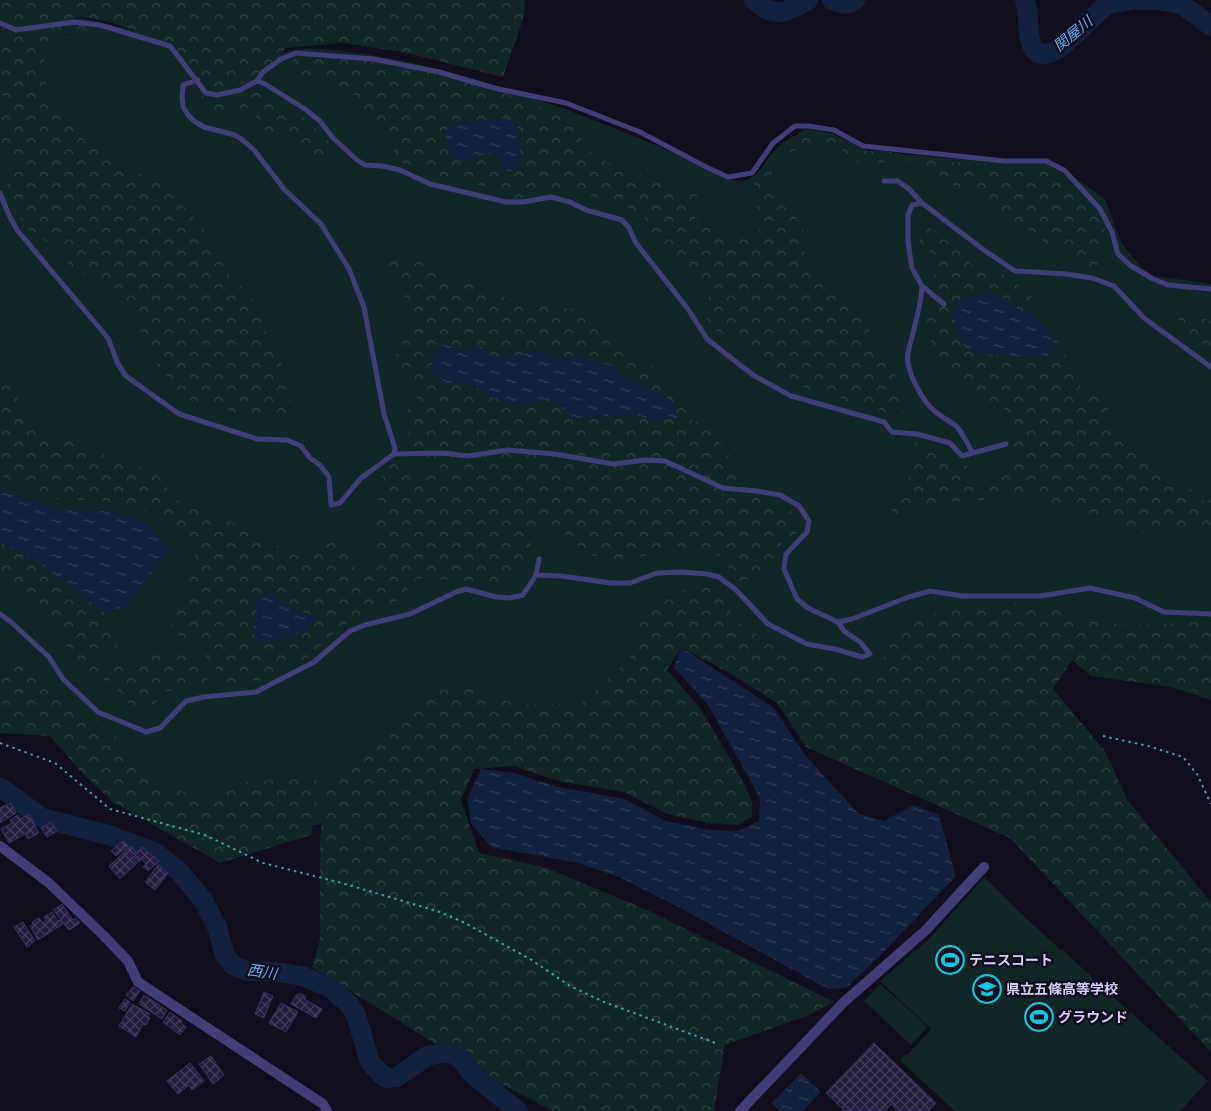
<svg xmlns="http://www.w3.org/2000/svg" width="1211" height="1111" font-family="'IBM Plex Sans','Noto Sans JP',sans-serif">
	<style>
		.grass { fill: #112626 }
		.forest { fill: url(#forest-crowns) }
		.water { fill: url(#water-ripples) }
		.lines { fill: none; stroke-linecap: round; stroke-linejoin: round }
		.river { stroke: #11213e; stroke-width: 20 }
		.building { fill: url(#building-cross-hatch); stroke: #3c3066 }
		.path { stroke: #38a4a1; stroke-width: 2; stroke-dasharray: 2.5 4; stroke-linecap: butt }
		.service { stroke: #413d78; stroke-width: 5 }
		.minor { stroke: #413d78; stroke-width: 10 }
		.labels { text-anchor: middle; stroke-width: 5; stroke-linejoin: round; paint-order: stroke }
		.poi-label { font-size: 14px; font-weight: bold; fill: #d5cefa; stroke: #110e1d; text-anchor: start }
		.water-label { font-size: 15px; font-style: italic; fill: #66acf0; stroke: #110e1d }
	</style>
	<defs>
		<pattern id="forest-crowns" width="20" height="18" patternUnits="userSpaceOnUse" patternTransform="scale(1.25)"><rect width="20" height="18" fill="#112626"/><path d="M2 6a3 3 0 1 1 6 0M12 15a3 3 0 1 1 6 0" fill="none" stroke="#334446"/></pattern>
		<pattern id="water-ripples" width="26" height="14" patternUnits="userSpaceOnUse" patternTransform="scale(1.25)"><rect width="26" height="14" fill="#11213e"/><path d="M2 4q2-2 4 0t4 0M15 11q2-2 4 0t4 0" fill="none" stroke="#33405b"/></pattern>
		<pattern id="building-cross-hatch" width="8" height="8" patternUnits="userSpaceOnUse" patternTransform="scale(1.25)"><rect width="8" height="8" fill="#231c3c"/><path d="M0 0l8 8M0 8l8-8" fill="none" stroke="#423c59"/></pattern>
	</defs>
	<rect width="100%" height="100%" fill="#110e1d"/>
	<g class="grass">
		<path d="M0,12l27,10 54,-4 92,22 100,19c4,-2 8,-6 13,-7 18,-7 60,-1 79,2 102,16 198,53 293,92 20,8 64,36 83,35 19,-2 26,-25 38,-35 8,-7 18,-11 26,-17l26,4 38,18 86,8 93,-1 57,41 17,45 20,24 13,8 56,8v416l-138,-44 -218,56 -178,-88 -24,88 -133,9 -188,102 -53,6 -104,-17 -140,-110 -35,15z"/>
		<path d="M984,877l47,46 30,27h2l59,55 86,76 -28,30h-225l-55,-50 5,-7 2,1 24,-26 -51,-48 49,-42z"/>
		<path d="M880,984l48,43 -17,18 -47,-44z"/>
	</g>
	<g class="forest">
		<path d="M0,0h525l-1,16 -21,61 -100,-25 -60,-9 -57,5 -13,15 -17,14 -18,8 -19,5 -14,-7 -36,-41 -56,-19 -32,-7 -26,6 -39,5 -16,-9z"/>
		<path d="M77,23l18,4 -3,11 -37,-1 -10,17 -1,24 6,17 14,22 21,24 21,16 29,15 20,8 18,16 34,36 22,43 31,31 2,19 18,33 15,59 -25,1 -28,-3 -29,-10 -29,-6 -38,-50 -9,-28 -25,-29 -42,-26 -12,-21c-6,-2 -13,-4 -19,-7 -17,-10 -25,-32 -32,-50l8,-23 -15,-23v-23l5,-18 -5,-12v-62l15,7 31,-4 5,-2z"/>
		<path d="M295,56c88,-1 206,29 285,68l2,23 30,18 85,29 -2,25 27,16 38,1 -6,-53 31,-39 21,-13 22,3 38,17h19l61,11 97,5 47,39 15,21 -5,37 -10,3 -14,-4 -46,-31 -39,-31 -33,-13 -16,-12 -18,-4 -16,-2 -4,2 2,-6h17l4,-4 -8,-2 -58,4c-7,-4 -22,-19 -29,-20 -15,-3 -48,7 -57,20 -5,8 -3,22 -3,31l20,17 11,17 1,23 14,27 45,31 12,36 27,40 1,37 -22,-13 -58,-16 -50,-17 -24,-28 -36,-19 -10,-18 8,-20 -13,-17 -31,-16 -25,-46 -70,-23h-42l-2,6 -7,3 -11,-1 -21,-11 -39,-8 -45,-13 -52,-72 -21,-11 -17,-2 -27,-12z"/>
		<path d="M195,87c2,3 5,7 8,9 16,10 40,-1 53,-9l49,31 35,34 -12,8 -27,-11 -18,-15h-16l-17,-27c-17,3 -65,10 -63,-19z"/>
		<path d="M918,218l40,32 15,16 25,5 32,23 39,67 13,28 25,15 6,28 38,35 44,25 9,10 7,-3v37l-11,-6 -70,3 -11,-12 -92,-24 -93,6 -40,12 -6,-15 19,-7 7,-52 41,22 14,3 9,14 14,-1 21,-9 1,-17 -8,-43 -11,-9h-15l-26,-24 -11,-3 -7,-12 -9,-41 10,-62 -17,-17z"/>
		<path d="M400,256l11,8 13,-6 26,18 68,26 54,7 23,9 29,26 26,19 29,35 3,8 9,14 12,3 19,22 24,36 5,15 26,6 25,17v9c-17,19 -24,5 -24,37l-19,5 -18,15 -13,-11 1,-21 -17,4 -35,-11 -23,8 -34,6 -31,-5 -42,-35 -13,17 -15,33 -13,17 -28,-5 -61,-4 -20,23 -32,11 -24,15 -37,34 -39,19 -43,3 -4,-11 -21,-26 -27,-16 23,-58 3,-23 -13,-7 -6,-15 -29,-16 -43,-10 -48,-2 -31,-8 -26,-17v-112l21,42 20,27 68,26 45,14 29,35 45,14 73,38 19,-20 20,6 19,32 18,-4 -3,-17 -1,-19 10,-63 6,-12 12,-2 12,14 14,-7 -18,-21 -2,-36 12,-7 -23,-46 18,-45 -33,-49z"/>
		<path d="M1173,307l38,14v32l-23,-14z"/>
		<path d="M0,542l36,19 68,51 11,14 4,12 -4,17 -7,-10 -12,4 4,11 11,7 27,-6 8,-9 27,-3 19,7 9,11 9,17 -27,6 -20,1 -9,13 -16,6 -18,-12 -4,-16 -24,-4 -28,-36 -3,-18 -20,-19 -41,-33z"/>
		<path d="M707,580l17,13 9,25 52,37 90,26 17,-45 24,-17 47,-13 45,-4 25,2 93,22 85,-5v78l-18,-9 -102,-14 -19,-16 -19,29 52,62 23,50 83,101v150l-201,-214 -204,-91 -29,-44 -46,-29 -50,-27 -14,23 34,39 40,69 11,22v17l-15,8 -28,-2 -42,-9 -43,-22 -66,-11 -44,-15 -40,3 -13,31 18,53 65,14 101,42 189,93 -25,13 -84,30 -11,66h-161l-58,-30 -183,-114 8,-27v-100l5,-50 64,-57 44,-43 35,-1 45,14 66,2 50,-45 14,-54z"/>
		<path d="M0,658l9,5 29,3 10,17 70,56 38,43 54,20 26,-19 49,-4 35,2 -9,54 -91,28 -107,-61 -33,-31 -30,-35 -50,-3z"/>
	</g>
	<g class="water">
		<path d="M507,118l10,9 4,32 -5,11 -9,2 -10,-16 -7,-4 -27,10 -13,-9 -5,-22 12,-8z"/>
		<path d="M988,292c16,5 24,10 35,22l8,-2 20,21 4,17c-2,2 -3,4 -6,5 -7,4 -74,0 -80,-5 -12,-7 -14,-26 -17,-38l8,-12z"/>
		<path d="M447,345l14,6 21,-4 16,11 46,-7 12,8 20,-3 39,10 10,13 35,13 13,10 5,15 -20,5 -21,-7 -67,3 -11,-13 -13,-6 -28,8 -31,-12 -17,-12h-23l-17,-14 9,-23z"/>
		<path d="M0,489l57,21 53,1 37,11 22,28 -29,40 -14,17 -22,5 -68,-51 -36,-19z"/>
		<path d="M273,593c15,17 25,18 46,24l-15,15 -23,7 -23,3 -5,-12 4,-11 -1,-21z"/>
		<path d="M681,647l93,61 30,46 55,60 25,7 29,-16 26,10 17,61 -77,81 -33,31 -18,1 -146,-80 -61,-31 -43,-15 -87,-16 -20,-24 -4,-24 14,-30 33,4 44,14 66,12 42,22 44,9 28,1 21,-10 1,-22 -12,-23 -40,-71 -34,-38z"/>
		<path d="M801,1073l20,19 -18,19h-23l-8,-8z"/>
	</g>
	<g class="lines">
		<g class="river">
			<path d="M754,0c20,19 33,13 54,0"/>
			<path d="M832,0c9,4 15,6 23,0"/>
			<path d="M1025,0c5,14 1,32 7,46 15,30 60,-33 75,-41 6,-3 16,-3 23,-5"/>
			<path d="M1138,0h19l24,4 30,22"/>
			<path d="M0,787l42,31 70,18 44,17 24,19 23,28 14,27 8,28 8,10 13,6 31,1 25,4 27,11 20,17 7,11 14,47 10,11 7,5 10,-1 30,-21 15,-3h10l9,6 10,14 47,38"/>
		</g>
	</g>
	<g class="building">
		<path d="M11,803l5,10 -16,10v-15z"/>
		<path d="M29,814l10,19 -11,6 -3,-5 -16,9 -8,-14 11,-6 -2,-3 8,-5 2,4z"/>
		<path d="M51,822l6,9 -10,6 -6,-9z"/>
		<path d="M123,841l5,5 -12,10 -5,-5z"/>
		<path d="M131,846l5,6 -5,4 6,7 -17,16 -11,-13z"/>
		<path d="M142,847l17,14 -11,10 -5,-4 3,-3 -5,-5 -2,3 -6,-5z"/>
		<path d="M158,865l10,8 -13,17 -10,-8z"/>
		<path d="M62,904l11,16 3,-2 4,5 -11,7 -16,-20z"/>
		<path d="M52,912l6,9 2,-1 3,4 -25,16 -8,-14 3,-2 -1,-2 7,-4 4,5 3,-2 -2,-4z"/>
		<path d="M23,922l12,19 -8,6 -13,-20z"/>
		<path d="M133,987l7,4 -7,10 -7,-6z"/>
		<path d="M264,992l9,4 -9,22 -9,-4z"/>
		<path d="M300,993l6,4 -2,2 18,10 -6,9 -25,-14 6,-10 2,1z"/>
		<path d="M144,995l23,15 -5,9 -23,-15z"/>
		<path d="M125,999l5,3 -5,9 -6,-3z"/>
		<path d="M281,1003l17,9 -12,20 -17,-9z"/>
		<path d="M132,1004l18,10 -2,3 2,1 -4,7 -3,-1 -7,13 -17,-11z"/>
		<path d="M170,1012l12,9 -1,2 5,4 -6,8 -17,-13z"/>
		<path d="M874,1043l62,60 -8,8h-33l1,-2 -5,-5 -6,7h-40l-19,-18z"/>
		<path d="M211,1056l13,19 -11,9 -14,-20z"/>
		<path d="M190,1063l14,18 -12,9 -3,-5 -11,9 -11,-13z"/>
	</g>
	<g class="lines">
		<g class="path">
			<path d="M1103,736l45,10 35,11 14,17 14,30"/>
			<path d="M0,743l55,20 55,46 95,26 58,28 79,20 98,29 23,10 67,37 40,27 34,16 114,42"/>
		</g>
		<g class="service">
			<path d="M0,23l16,7 58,-8 26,3 70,21 36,47 11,2 23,-5 17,-9 6,-9 18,-13 15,-6 77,6 66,13 55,16 72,15 74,29 66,35 22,10 24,-4 21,-30 22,-17h13l26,4 29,16 142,15h41l18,9 36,39 12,23 6,22 13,12 22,13 15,6 43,4"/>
			<path d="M198,80l-15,5 -1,12 1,10 5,8 6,6 10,6 31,8 9,6 10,9 30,39 37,35 28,45 15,38 20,107 11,34 -1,6"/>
			<path d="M257,81l8,3 40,25 15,12 12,16 25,23 8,5 17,1 18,4 30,14 76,18h17l28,-5 19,5 16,8 36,10 7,8 7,15 52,66 19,30 46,36 38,21 93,26 8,10 25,2 33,9 12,13 44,-12"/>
			<path d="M884,181h14l11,8 13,14 62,47 31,21 51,3 26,4 22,8 30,32 67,49"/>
			<path d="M0,193l8,20 9,17 91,108 10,26 8,12 53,38 78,25 30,1 14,6 9,12 10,7 9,12 2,28 9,-2 21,-25 33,-24 50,-1 24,3 40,-6 46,4 59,10 33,-4 19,1 58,27 33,3 24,4 19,11 10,15 -2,11 -21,22 -2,15 13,30 11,9 30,14 14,-3 54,-21 24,-7 32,5h79l49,-8 45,10 29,14 47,2"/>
			<path d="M922,203l-10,2 -4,10v27l4,26 10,18 22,18"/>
			<path d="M922,286c-1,23 -9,44 -14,67 -3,17 15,50 29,60 6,5 13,8 19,13 7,7 11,17 16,26"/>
			<path d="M536,575l26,1 49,7h19l27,-10 24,-1 26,2 12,3 17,13 32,34 39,20 28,5 27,8 8,-3 -10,-12 -16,-11 -6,-9"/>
			<path d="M0,614l11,8 38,35 14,22 35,33 48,20 14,-4 26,-27 18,-4 52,-5 58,-30 36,-31 15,-6 45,-11 46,-22 10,-3 30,8 13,1 14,-3 13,-20 3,-16"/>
		</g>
		<g class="minor">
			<path d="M0,846l49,37 54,52 25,26 10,21 185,122 4,7"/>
			<path d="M740,1111l104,-109 82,-72 58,-63"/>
		</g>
	</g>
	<defs>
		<symbol id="stadium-ring" viewBox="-11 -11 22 22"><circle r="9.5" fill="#110e1d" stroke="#15c5df" stroke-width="1.5"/><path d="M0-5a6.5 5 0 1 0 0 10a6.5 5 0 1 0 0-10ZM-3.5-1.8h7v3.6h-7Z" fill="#15c5df"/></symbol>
		<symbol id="school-ring" viewBox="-11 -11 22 22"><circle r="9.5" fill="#110e1d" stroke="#15c5df" stroke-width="1.5"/><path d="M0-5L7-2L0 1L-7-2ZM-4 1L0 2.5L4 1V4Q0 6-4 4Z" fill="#15c5df"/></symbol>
	</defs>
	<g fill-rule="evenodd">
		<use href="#stadium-ring" x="934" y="944" width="32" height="32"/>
		<use href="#school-ring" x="971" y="973" width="32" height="32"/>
		<use href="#stadium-ring" x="1023" y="1001" width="32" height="32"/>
	</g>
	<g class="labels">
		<g class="poi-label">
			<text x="969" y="965">テニスコート</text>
			<text x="1006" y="994">県立五條高等学校</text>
			<text x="1058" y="1022">グラウンド</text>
		</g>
		<g class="water-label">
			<text transform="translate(1073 34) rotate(-40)" y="5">関屋川</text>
			<text transform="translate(262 972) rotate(8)" y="5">西川</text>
		</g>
	</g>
</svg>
